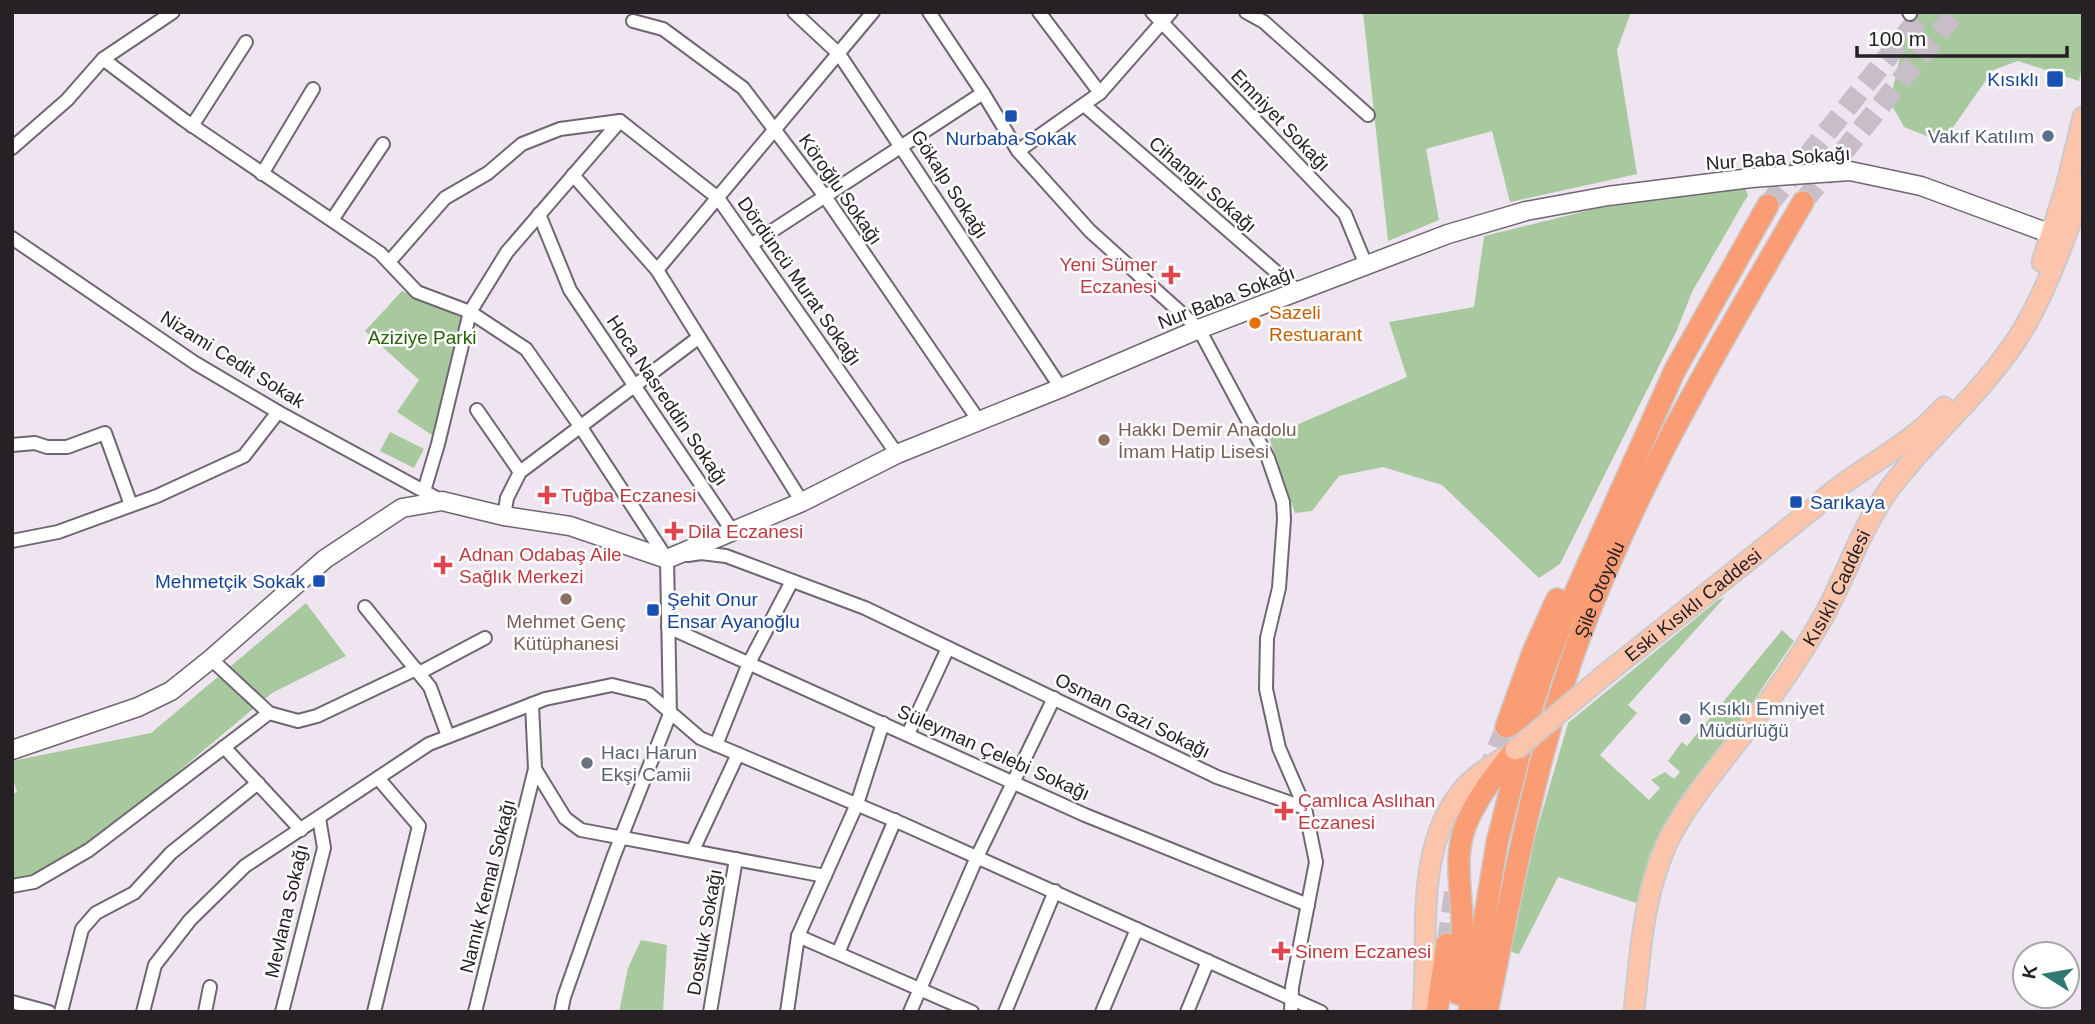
<svg xmlns="http://www.w3.org/2000/svg" width="2095" height="1024" font-family="Helvetica,sans-serif">
	<style>
		.green { fill: #a8c99e }
		.lines { fill: none; stroke-linecap: round; stroke-linejoin: round }
		.highway-tunnel { stroke: #c7bec8; stroke-width: 21; stroke-dasharray: 21 10; stroke-linecap: butt }
		.street-casing { stroke: #6e6670; stroke-width: 16 }
		.secondary-casing { stroke: #6e6670; stroke-width: 21 }
		.primary-casing { stroke: #cbcacb; stroke-width: 23 }
		.highway-casing { stroke: #cbcacb; stroke-width: 24 }
		.street { stroke: #fff; stroke-width: 12 }
		.secondary { stroke: #fff; stroke-width: 18 }
		.primary { stroke: #fdc4ac; stroke-width: 19 }
		.highway { stroke: #fb9d74; stroke-width: 21 }
		.primary-bridge-casing { stroke: #cbcacb; stroke-width: 23; stroke-linecap: butt }
		.primary-bridge { stroke: #fdc4ac; stroke-width: 19 }
		.transit-dot { fill: #1a4fb4; stroke: #fff; stroke-width: 2.5 }
		.service-dot { fill: #5c6f8a; stroke: #fff; stroke-width: 2.5 }
		.health-dot { fill: #e0444e; stroke: #fff; stroke-width: 2.5 }
		.food-dot { fill: #e8710a; stroke: #fff; stroke-width: 2.5 }
		.education-dot { fill: #8d6e63; stroke: #fff; stroke-width: 2.5 }
		.worship-dot { fill: #6b7280; stroke: #fff; stroke-width: 2.5 }
		.labels { text-anchor: middle; stroke-width: 5; stroke-linejoin: round; paint-order: stroke }
		.transit-label { font-size: 19px; fill: #164399; stroke: #fff; text-anchor: end }
		.street-label { font-size: 19px; fill: #252125; stroke: #fff }
		.service-label { font-size: 19px; fill: #4e5e75; stroke: #fff; text-anchor: end }
		.health-label { font-size: 19px; fill: #be3a42; stroke: #fff; text-anchor: start }
		.food-label { font-size: 19px; fill: #c56008; stroke: #fff; text-anchor: start }
		.park-label { font-size: 19px; fill: #256204; stroke: #fff }
		.education-label { font-size: 19px; fill: #785e54; stroke: #fff; text-anchor: start }
		.worship-label { font-size: 19px; fill: #5b616d; stroke: #fff; text-anchor: start }
	</style>
	<rect width="100%" height="100%" fill="#efe5f1"/>
	<g class="green">
		<path d="M1363,12h268l-14,38 20,124 -127,28 -18,-71 -66,18 13,71 -51,21z"/>
		<path d="M1910,12h173v51l-4,18 -61,-20 -25,9 -46,66 -13,3 -30,-12 -14,-25z"/>
		<path d="M1745,188l3,7 -56,97 -15,38 -117,234 -21,14 -97,-93 -59,-18 -44,9 -27,35 -17,2 -26,-76 138,-60 -18,-55 85,-15 10,-71 114,-28z"/>
		<path d="M402,291l60,27 -27,119 -38,-25 22,-32 -54,-49z"/>
		<path d="M390,432l34,17 -10,19 -34,-17z"/>
		<path d="M1725,597l-97,108 9,8 -37,42 49,45 11,-12 -9,-8 14,-8 9,7 6,-7 -12,-11 14,-19 5,4 95,-116 12,11 -47,70 -71,94 -26,48 -11,51 -81,-27 -39,77 -11,-3 17,-80 43,-148 150,-123z"/>
		<path d="M306,603l40,53 -74,37 -160,134 -76,50 -24,3v-86l5,-2 -5,-16v-15l139,-28z"/>
		<path d="M641,940l26,5 -4,67h-44l9,-44z"/>
	</g>
	<g class="lines">
		<g class="highway-tunnel">
			<path d="M1803,202l153,-190"/>
			<path d="M1768,205l156,-193"/>
			<path d="M1486,777l20,-50"/>
			<path d="M1447,944l8,-55"/>
		</g>
		<defs>
			<g id="street">
				<path d="M794,12l45,42 222,334"/>
				<path d="M929,12l54,81 35,58 72,80 109,98 69,129 15,44 1,17 -5,69 -12,50 -1,51 13,59 26,60 11,54 -24,125 -1,25"/>
				<path d="M1039,12l61,81"/>
				<path d="M1152,12l193,202 21,51"/>
				<path d="M1246,12l18,10 104,93"/>
				<path d="M1909,12l1,2"/>
				<path d="M633,21l30,8 80,59 81,107 155,226"/>
				<path d="M103,59l81,61 196,133 37,39 53,20 56,37 54,77 87,133"/>
				<path d="M1084,105l214,186"/>
				<path d="M620,121l98,77 179,256"/>
				<path d="M192,126l54,-84"/>
				<path d="M12,148l55,-48 36,-41 70,-47"/>
				<path d="M1018,151l82,-58 71,-81"/>
				<path d="M262,174l51,-85"/>
				<path d="M573,175l84,95"/>
				<path d="M539,214l31,76 163,242"/>
				<path d="M332,220l51,-76"/>
				<path d="M12,238l183,125 83,49 164,89"/>
				<path d="M752,244l231,-151"/>
				<path d="M389,262l56,-64 43,-25 34,-29 38,-15 60,-8"/>
				<path d="M477,410l43,62"/>
				<path d="M12,445l23,-2 12,4h20l38,-14 26,72"/>
				<path d="M424,491l14,-47 32,-132 37,-60 113,-131"/>
				<path d="M802,502l-145,-232 216,-258"/>
				<path d="M504,516l3,-18 13,-26 178,-134"/>
				<path d="M12,541l46,-9 99,-36 87,-40 34,-44"/>
				<path d="M688,555l13,-2 25,3 139,52 352,169 88,31"/>
				<path d="M365,607l65,80 18,49"/>
				<path d="M668,627l417,188 223,90"/>
				<path d="M419,673l66,-35"/>
				<path d="M532,704l3,65 30,49 16,12 244,46"/>
				<path d="M269,713l29,8 19,-5 99,-47"/>
				<path d="M908,734l40,-86"/>
				<path d="M716,745l33,-82 43,-82"/>
				<path d="M224,747l77,83"/>
				<path d="M693,850l45,-96"/>
				<path d="M12,886l22,-4 55,-32 180,-137 -58,-54"/>
				<path d="M798,936l174,76"/>
				<path d="M838,953l57,-133"/>
				<path d="M12,1002l37,10"/>
				<path d="M61,1012l21,-83 14,-16 38,-20 37,-40 87,-70"/>
				<path d="M143,1012l12,-47 35,-45 55,-54 184,-122 116,-45 67,-14 37,9 51,44 203,86 418,188"/>
				<path d="M205,1012l5,-25"/>
				<path d="M282,1012l42,-164 -5,-30"/>
				<path d="M374,1012l45,-186 -41,-48"/>
				<path d="M475,1012l60,-243"/>
				<path d="M561,1012l3,-15 49,-139 57,-144 -3,-155"/>
				<path d="M710,1012l26,-153"/>
				<path d="M787,1012l11,-76 59,-132 26,-81"/>
				<path d="M910,1012l67,-155 77,-159"/>
				<path d="M1005,1012l50,-121"/>
				<path d="M1102,1012l35,-83"/>
				<path d="M1187,1012l21,-51"/>
			</g>
			<path id="secondary" d="M12,750l126,-43 33,-16 40,-32 114,-100 77,-51 40,-7 62,15 66,10 97,33 135,-57 95,-48 164,-66 138,-59 249,-95 78,-23 82,-15 143,-18 99,-7 71,15 141,52"/>
			<g id="primary">
				<path d="M2042,262l24,-75 17,-70"/>
				<path id="s1" d="M1602,677l213,-170c40,-38 92,-58 129,-100"/>
				<path d="M1423,1012c7,-74 -11,-164 42,-225 12,-13 28,-23 44,-32"/>
				<path id="s2" d="M1634,1012c6,-57 9,-118 34,-171 18,-36 45,-68 70,-100 30,-38 60,-80 84,-122 24,-42 39,-92 68,-131 36,-48 83,-87 118,-136 32,-42 60,-118 75,-169"/>
			</g>
			<g id="highway">
				<path d="M1506,727l27,-75 24,-53"/>
				<path d="M1458,994c3,-25 5,-50 4,-76 -1,-31 -8,-61 3,-91 11,-29 31,-53 50,-77"/>
				<path d="M1437,1012l10,-68"/>
				<path d="M1469,1012l28,-169 32,-127 15,-47 22,-56 109,-243 93,-165"/>
				<path id="s3" d="M1487,1012c26,-126 48,-255 93,-376 57,-153 141,-294 223,-434"/>
			</g>
		</defs>
		<use href="#street" class="street-casing"/>
		<use href="#secondary" class="secondary-casing"/>
		<use href="#primary" class="primary-casing"/>
		<use href="#highway" class="highway-casing"/>
		<use href="#street" class="street"/>
		<use href="#secondary" class="secondary"/>
		<use href="#primary" class="primary"/>
		<use href="#highway" class="highway"/>
		<defs>
			<path id="primary-bridge" d="M1515,750l87,-73"/>
		</defs>
		<use href="#primary-bridge" class="primary-bridge-casing"/>
		<use href="#primary-bridge" class="primary-bridge"/>
	</g>
	<g class="transit-dot">
		<rect x="2046" y="70" width="18" height="18" rx="3.5"/>
		<rect x="1004" y="109" width="14" height="14" rx="3.5"/>
		<rect x="1789" y="495" width="14" height="14" rx="3.5"/>
		<rect x="312" y="574" width="14" height="14" rx="3.5"/>
		<rect x="646" y="603" width="14" height="14" rx="3.5"/>
	</g>
	<g class="service-dot">
		<circle cx="2048" cy="136" r="7"/>
		<circle cx="1685" cy="719" r="7"/>
	</g>
	<g class="health-dot">
		<path d="M1167.5 264.5h7v7h7v7h-7v7h-7v-7h-7v-7h7z"/>
		<path d="M543.5 484.5h7v7h7v7h-7v7h-7v-7h-7v-7h7z"/>
		<path d="M670.5 520.5h7v7h7v7h-7v7h-7v-7h-7v-7h7z"/>
		<path d="M439.5 554.5h7v7h7v7h-7v7h-7v-7h-7v-7h7z"/>
		<path d="M1280.5 800.5h7v7h7v7h-7v7h-7v-7h-7v-7h7z"/>
		<path d="M1277.5 940.5h7v7h7v7h-7v7h-7v-7h-7v-7h7z"/>
	</g>
	<circle class="food-dot" cx="1255" cy="323" r="7"/>
	<g class="education-dot">
		<circle cx="1104" cy="440" r="7"/>
		<circle cx="566" cy="599" r="7"/>
	</g>
	<circle class="worship-dot" cx="587" cy="763" r="7"/>
	<g class="labels">
		<g class="transit-label">
			<text x="2039" y="86">Kısıklı</text>
			<text x="1011" y="145" text-anchor="middle">Nurbaba Sokak</text>
			<text x="1810" y="509" text-anchor="start">Sarıkaya</text>
			<text x="305" y="588">Mehmetçik Sokak</text>
			<text x="667" y="606" text-anchor="start">Şehit Onur<tspan x="667" dy="22">Ensar Ayanoğlu</tspan></text>
		</g>
		<g class="street-label">
			<text transform="translate(1281 120) rotate(46)" y="7">Emniyet Sokağı</text>
			<text transform="translate(1778 158) rotate(-4)" y="7">Nur Baba Sokağı</text>
			<text transform="translate(950 184) rotate(57)" y="7">Gökalp Sokağı</text>
			<text transform="translate(1203 184) rotate(41)" y="7">Cihangir Sokağı</text>
			<text transform="translate(841 189) rotate(55)" y="7">Köroğlu Sokağı</text>
			<text transform="translate(800 281) rotate(55)" y="7">Dördüncü Murat Sokağı</text>
			<text transform="translate(1226 297) rotate(-21)" y="7">Nur Baba Sokağı</text>
			<text transform="translate(233 359) rotate(32)" y="7">Nizami Cedit Sokak</text>
			<text transform="translate(668 400) rotate(56)" y="7">Hoca Nasreddin Sokağı</text>
			<text dy="7" stroke="none"><textPath href="#s2" startOffset="480">Kısıklı Caddesi</textPath></text>
			<text dy="7" stroke="none"><textPath href="#s3" startOffset="438">Şile Otoyolu</textPath></text>
			<text dy="7" stroke="none"><textPath href="#s1" startOffset="116">Eski Kısıklı Caddesi</textPath></text>
			<text transform="translate(1133 715) rotate(26)" y="7">Osman Gazi Sokağı</text>
			<text transform="translate(994 752) rotate(24)" y="7">Süleyman Çelebi Sokağı</text>
			<text transform="translate(487 886) rotate(-76)" y="7">Namık Kemal Sokağı</text>
			<text transform="translate(286 911) rotate(-77)" y="7">Mevlana Sokağı</text>
			<text transform="translate(704 932) rotate(-80)" y="7">Dostluk Sokağı</text>
		</g>
		<g class="service-label">
			<text x="2034" y="143">Vakıf Katılım</text>
			<text x="1699" y="715" text-anchor="start">Kısıklı Emniyet<tspan x="1699" dy="22">Müdürlüğü</tspan></text>
		</g>
		<g class="health-label">
			<text x="1157" y="271" text-anchor="end">Yeni Sümer<tspan x="1157" dy="22">Eczanesi</tspan></text>
			<text x="561" y="502">Tuğba Eczanesi</text>
			<text x="688" y="538">Dila Eczanesi</text>
			<text x="459" y="561">Adnan Odabaş Aile<tspan x="459" dy="22">Sağlık Merkezi</tspan></text>
			<text x="1298" y="807">Çamlıca Aslıhan<tspan x="1298" dy="22">Eczanesi</tspan></text>
			<text x="1295" y="958">Sinem Eczanesi</text>
		</g>
		<g class="food-label">
			<text x="1269" y="319">Sazeli<tspan x="1269" dy="22">Restuarant</tspan></text>
		</g>
		<g class="park-label">
			<text x="422" y="344">Aziziye Parki</text>
		</g>
		<g class="education-label">
			<text x="1118" y="436">Hakkı Demir Anadolu<tspan x="1118" dy="22">İmam Hatip Lisesi</tspan></text>
			<text x="566" y="628" text-anchor="middle">Mehmet Genç<tspan x="566" dy="22">Kütüphanesi</tspan></text>
		</g>
		<g class="worship-label">
			<text x="601" y="759">Hacı Harun<tspan x="601" dy="22">Ekşi Camii</tspan></text>
		</g>
	</g>
	<rect width="2095" height="1024" fill="none" stroke="#252125" stroke-width="28"/>
	<g transform="translate(2046 975) rotate(281)"><circle r="33" fill="#ffffff" stroke="#a8a6a8" stroke-width="2"/>
	<path d="M0-5L12 26L0 18L-12 26Z" fill="#307872"/>
	<text y="-10" font-size="19" font-weight="bold" text-anchor="middle" fill="#252125">K</text>
	</g>
	<path d="M1857 46v10h210v-10" fill="none" stroke="#252125" stroke-width="3.5"/>
	<text x="1868" y="46" font-size="21" fill="#252125" stroke="#ffffff" stroke-width="5" paint-order="stroke">100 m</text>
</svg>
